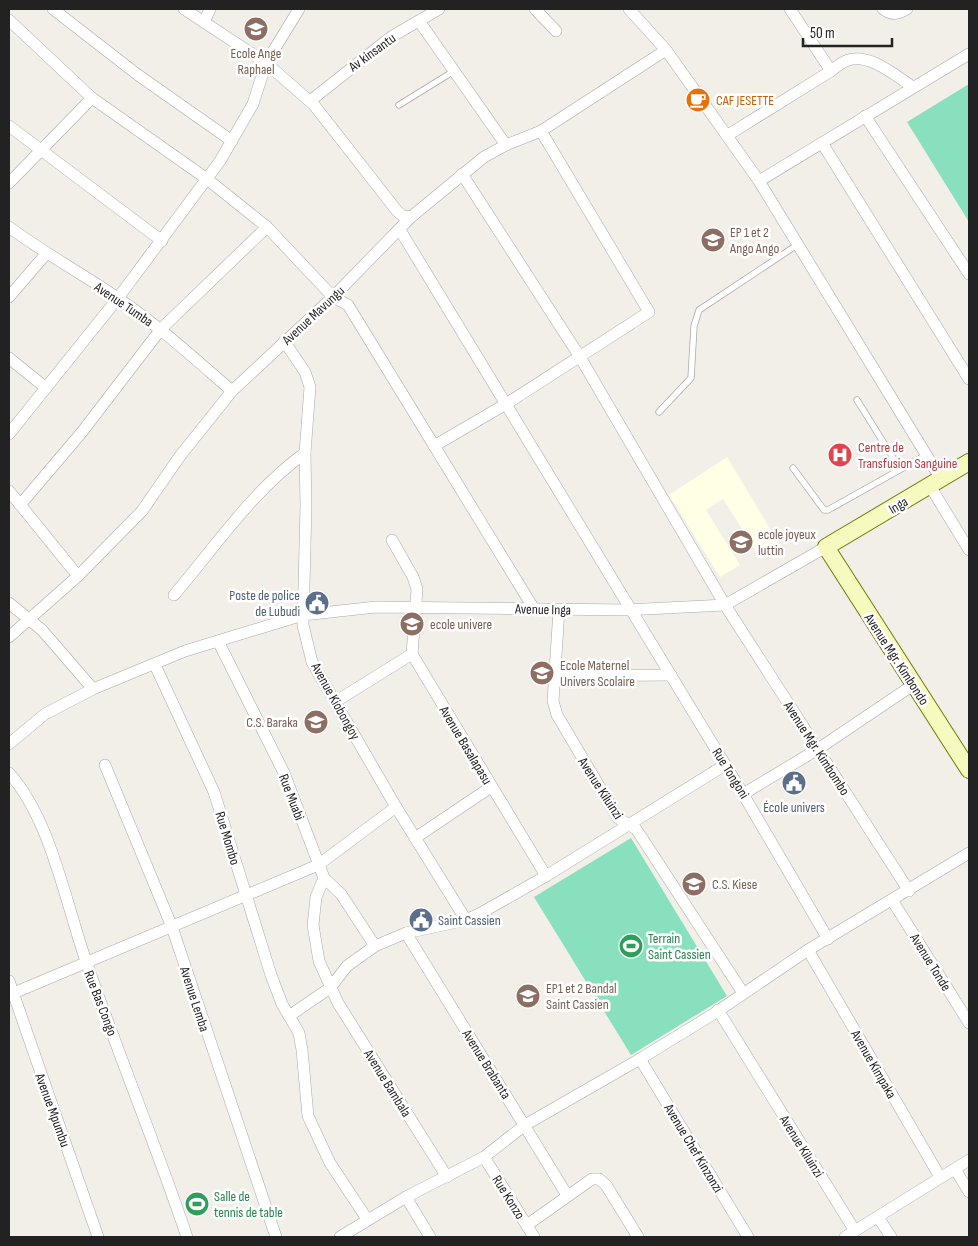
<svg xmlns="http://www.w3.org/2000/svg" width="978" height="1246" font-family="'Sofia Sans Condensed',sans-serif">
	<style>
		.education { fill: #ffffe5 }
		.pitch { fill: #88e0be }
		.lines { fill: none; stroke-linecap: round; stroke-linejoin: round }
		.lane-casing { stroke: #a9a9a9; stroke-width: 7 }
		.street-casing { stroke: #a9a9a9; stroke-width: 12 }
		.secondary-casing { stroke: #707d05; stroke-width: 18 }
		.lane { stroke: #fff; stroke-width: 5.5 }
		.street { stroke: #fff; stroke-width: 11 }
		.secondary { stroke: #f7fabf; stroke-width: 16 }
		.labels { text-anchor: middle; stroke-width: 5; stroke-linejoin: round; paint-order: stroke }
		.street-label { font-size: 14px; fill: #222; stroke: #fff }
		.education-label { font-size: 14px; fill: #785e54; stroke: #fff; text-anchor: start }
		.food-label { font-size: 14px; fill: #c56008; stroke: #fff; text-anchor: start }
		.health-label { font-size: 14px; fill: #be3a42; stroke: #fff; text-anchor: start }
		.service-label { font-size: 14px; fill: #4e5e75; stroke: #fff; text-anchor: end }
		.leisure-label { font-size: 14px; fill: #27864d; stroke: #fff; text-anchor: start }
	</style>
	<rect width="100%" height="100%" fill="#f2efe9"/>
	<path class="education" d="M727,457l54,90 -20,12 -38,-60 -17,11 34,55 -20,12 -51,-82z"/>
	<g class="pitch">
		<path d="M969,84v138l-62,-100z"/>
		<path d="M631,838l96,158 -96,59 -97,-158z"/>
	</g>
	<g class="lines">
		<defs>
			<g id="lane">
				<path d="M399,105l55,-34"/>
				<path d="M857,400l43,69"/>
				<path d="M659,412l32,-34 3,-52 5,-16 98,-65"/>
				<path d="M793,468l31,42h4l98,-55"/>
			</g>
			<g id="street">
				<path d="M53,9l85,66 94,66"/>
				<path d="M184,9l82,54 48,42 83,106 6,5 8,1"/>
				<path d="M535,9l21,22"/>
				<path d="M629,9l37,41 93,131"/>
				<path d="M790,9l41,62c5,-4 11,-9 17,-11 22,-7 48,16 65,27"/>
				<path d="M883,9c9,7 15,5 24,0"/>
				<path d="M9,20l83,78 115,81 60,48 66,70 15,8 186,304"/>
				<path d="M419,21l87,124"/>
				<path d="M204,22l6,-13"/>
				<path d="M310,101l81,-64 48,-28"/>
				<path d="M865,116l104,158"/>
				<path d="M9,126l153,115"/>
				<path d="M728,135l103,-64"/>
				<path d="M822,143l147,236"/>
				<path d="M462,174l118,183 145,248 184,286"/>
				<path d="M9,183l83,-85"/>
				<path d="M9,227c35,26 74,47 110,72 40,27 76,60 113,92"/>
				<path d="M400,230l343,564 85,145"/>
				<path d="M9,297l37,-43"/>
				<path d="M284,341l21,31 5,15 -5,66 1,53 -3,119 9,37 84,145 70,113"/>
				<path d="M9,358l37,30"/>
				<path d="M9,434l109,-136 102,-137 33,-57 13,-41 33,-54"/>
				<path d="M434,446l72,-42 143,-92 -108,-181"/>
				<path d="M941,479l-182,-298 210,-127"/>
				<path d="M930,486l39,64"/>
				<path d="M9,491l69,85"/>
				<path d="M20,505l62,-73 79,-103 106,-102"/>
				<path d="M392,540l21,37 4,12 -5,65 134,222"/>
				<path d="M174,595c41,-48 79,-105 131,-142"/>
				<path d="M9,603l33,27 51,59"/>
				<path d="M559,610l-6,91 4,14 61,103 18,11 4,6 103,158"/>
				<path d="M9,637l69,-61 64,-65 38,-55 52,-65 101,-94 78,-80 73,-60 22,-12 35,-14 125,-81"/>
				<path d="M218,641l66,132 40,105 17,16 34,52"/>
				<path d="M155,665l59,127 57,183 11,29 17,29 3,17 6,66 22,47 37,56"/>
				<path d="M555,676l116,-1"/>
				<path d="M335,702l77,-48"/>
				<path d="M9,744l36,-30 48,-25 92,-38 118,-36 73,-8 249,3 100,-5 101,-58"/>
				<path d="M105,765l67,162 104,310"/>
				<path d="M9,773c42,46 57,132 78,191 32,92 69,181 100,273"/>
				<path d="M743,794l75,-45 95,-64"/>
				<path d="M415,838l76,-51"/>
				<path d="M324,878l-8,19 -3,28 6,36 19,42 109,174"/>
				<path d="M892,900l77,123"/>
				<path d="M406,933l161,262"/>
				<path d="M808,950l132,227"/>
				<path d="M9,981l89,256"/>
				<path d="M9,995l309,-130 78,-58"/>
				<path d="M718,1010l137,221"/>
				<path d="M289,1016l41,-28 17,-22 28,-20 31,-13 60,-13 15,-7 65,-37 179,-111"/>
				<path d="M640,1059l108,178"/>
				<path d="M484,1157l50,80"/>
				<path d="M955,1169l14,23"/>
				<path d="M406,1197l24,40"/>
				<path d="M878,1217l13,20"/>
				<path d="M527,1225l65,-46h7l7,6 32,52"/>
				<path d="M340,1237l66,-40 78,-40 41,-32 115,-66 75,-46 93,-63 161,-97"/>
				<path d="M845,1237l124,-77"/>
			</g>
			<path id="secondary" d="M969,462l-143,85 143,223"/>
		</defs>
		<use href="#lane" class="lane-casing"/>
		<use href="#street" class="street-casing"/>
		<use href="#secondary" class="secondary-casing"/>
		<use href="#lane" class="lane"/>
		<use href="#street" class="street"/>
		<use href="#secondary" class="secondary"/>
	</g>
	<defs>
		<symbol id="school-disc" viewBox="-11 -11 22 22"><circle r="9.5" fill="#8d6e63" stroke="#fff"/><path d="M0-5L7-2L0 1L-7-2ZM-4 1L0 2.5L4 1V4Q0 6-4 4Z" fill="#fff"/></symbol>
		<symbol id="cafe-disc" viewBox="-11 -11 22 22"><circle r="9.5" fill="#e8710a" stroke="#fff"/><path d="M-5.5-4.5H6V0H3Q3 3.5 0 3.5H-2.5Q-5.5 3.5-5.5 0ZM3-3.2v2h1.7v-2ZM-6 4.5H4V6H-6Z" fill="#fff"/></symbol>
		<symbol id="hospital-disc" viewBox="-11 -11 22 22"><circle r="9.5" fill="#e0444e" stroke="#fff"/><path d="M-5-5h3v3.5h4V-5h3V5h-3V1.5h-4V5h-3Z" fill="#fff"/></symbol>
		<symbol id="university-disc" viewBox="-11 -11 22 22"><circle r="9.5" fill="#8d6e63" stroke="#fff"/><path d="M0-5L7-2L0 1L-7-2ZM-4 1L0 2.5L4 1V4Q0 6-4 4Z" fill="#fff"/></symbol>
		<symbol id="civic-disc" viewBox="-11 -11 22 22"><circle r="9.5" fill="#5c6f8a" stroke="#fff"/><path d="M-.6-6.5H3V-4.5H.6V-3L4-1V1h2V6H-6V1h2V-1L-.6-3ZM-1.2 2.5V6h2.4V2.5Z" fill="#fff"/></symbol>
		<symbol id="stadium-disc" viewBox="-11 -11 22 22"><circle r="9.5" fill="#2e9e5b" stroke="#fff"/><path d="M0-5a6.5 5 0 1 0 0 10a6.5 5 0 1 0 0-10ZM-3.5-1.8h7v3.6h-7Z" fill="#fff"/></symbol>
	</defs>
	<g fill-rule="evenodd">
		<use href="#school-disc" x="242" y="15" width="28" height="28"/>
		<use href="#cafe-disc" x="684" y="86" width="28" height="28"/>
		<use href="#school-disc" x="699" y="226" width="28" height="28"/>
		<use href="#hospital-disc" x="826" y="441" width="28" height="28"/>
		<use href="#university-disc" x="727" y="528" width="28" height="28"/>
		<use href="#civic-disc" x="303" y="589" width="28" height="28"/>
		<use href="#university-disc" x="398" y="610" width="28" height="28"/>
		<use href="#school-disc" x="528" y="659" width="28" height="28"/>
		<use href="#school-disc" x="302" y="708" width="28" height="28"/>
		<use href="#civic-disc" x="780" y="769" width="28" height="28"/>
		<use href="#school-disc" x="680" y="870" width="28" height="28"/>
		<use href="#civic-disc" x="407" y="906" width="28" height="28"/>
		<use href="#stadium-disc" x="617" y="932" width="28" height="28"/>
		<use href="#school-disc" x="514" y="982" width="28" height="28"/>
		<use href="#stadium-disc" x="183" y="1190" width="28" height="28"/>
	</g>
	<g class="labels">
		<g class="street-label">
			<text transform="translate(372 52) rotate(-36)" y="5">Av kinsantu</text>
			<text transform="translate(124 304) rotate(34)" y="5">Avenue Tumba</text>
			<text transform="translate(313 315) rotate(-43)" y="5">Avenue Mavungu</text>
			<text transform="translate(898 505) rotate(-31)" y="5">Inga</text>
			<text transform="translate(543 609) rotate(1)" y="5">Avenue Inga</text>
			<text transform="translate(897 659) rotate(57)" y="5">Avenue Mgr. Kimbondo</text>
			<text transform="translate(336 701) rotate(61)" y="5">Avenue Kiobongoy</text>
			<text transform="translate(466 745) rotate(59)" y="5">Avenue Basalapasu</text>
			<text transform="translate(817 748) rotate(57)" y="5">Avenue Mgr. Kimbombo</text>
			<text transform="translate(731 773) rotate(58)" y="5">Rue Tongoni</text>
			<text transform="translate(601 788) rotate(57)" y="5">Avenue Kiluinzi</text>
			<text transform="translate(292 797) rotate(69)" y="5">Rue Muabi</text>
			<text transform="translate(228 838) rotate(73)" y="5">Rue Mombo</text>
			<text transform="translate(931 962) rotate(58)" y="5">Avenue Tonde</text>
			<text transform="translate(195 999) rotate(72)" y="5">Avenue Lemba</text>
			<text transform="translate(101 1003) rotate(69)" y="5">Rue Bas Congo</text>
			<text transform="translate(487 1064) rotate(58)" y="5">Avenue Brabanta</text>
			<text transform="translate(874 1064) rotate(60)" y="5">Avenue Kimpaka</text>
			<text transform="translate(388 1083) rotate(58)" y="5">Avenue Bambala</text>
			<text transform="translate(53 1110) rotate(70)" y="5">Avenue Mpumbu</text>
			<text transform="translate(802 1146) rotate(58)" y="5">Avenue Kiluinzi</text>
			<text transform="translate(694 1148) rotate(59)" y="5">Avenue Chef Kinzonzi</text>
			<text transform="translate(509 1197) rotate(58)" y="5">Rue Konzo</text>
		</g>
		<g class="education-label">
			<text x="256" y="58" text-anchor="middle">Ecole Ange<tspan x="256" dy="16">Raphael</tspan></text>
			<text x="730" y="237">EP 1 et 2<tspan x="730" dy="16">Ango Ango</tspan></text>
			<text x="758" y="539">ecole joyeux<tspan x="758" dy="16">luttin</tspan></text>
			<text x="430" y="629">ecole univere</text>
			<text x="560" y="670">Ecole Maternel<tspan x="560" dy="16">Univers Scolaire</tspan></text>
			<text x="298" y="727" text-anchor="end">C.S. Baraka</text>
			<text x="712" y="889">C.S. Kiese</text>
			<text x="546" y="993">EP1 et 2 Bandal<tspan x="546" dy="16">Saint Cassien</tspan></text>
		</g>
		<g class="food-label">
			<text x="716" y="105">CAF JESETTE</text>
		</g>
		<g class="health-label">
			<text x="858" y="452">Centre de<tspan x="858" dy="16">Transfusion Sanguine</tspan></text>
		</g>
		<g class="service-label">
			<text x="300" y="600">Poste de police<tspan x="300" dy="16">de Lubudi</tspan></text>
			<text x="794" y="812" text-anchor="middle">École univers</text>
			<text x="438" y="925" text-anchor="start">Saint Cassien</text>
		</g>
		<g class="leisure-label">
			<text x="648" y="943">Terrain<tspan x="648" dy="16">Saint Cassien</tspan></text>
			<text x="214" y="1201">Salle de<tspan x="214" dy="16">tennis de table</tspan></text>
		</g>
	</g>
	<rect width="978" height="1246" fill="none" stroke="#222222" stroke-width="20"/>
	<path d="M803 38v8h89v-8" fill="none" stroke="#222222" stroke-width="2.5"/>
	<text x="810" y="38" font-size="15" fill="#222222" stroke="#ffffff" stroke-width="4" paint-order="stroke">50 m</text>
</svg>
